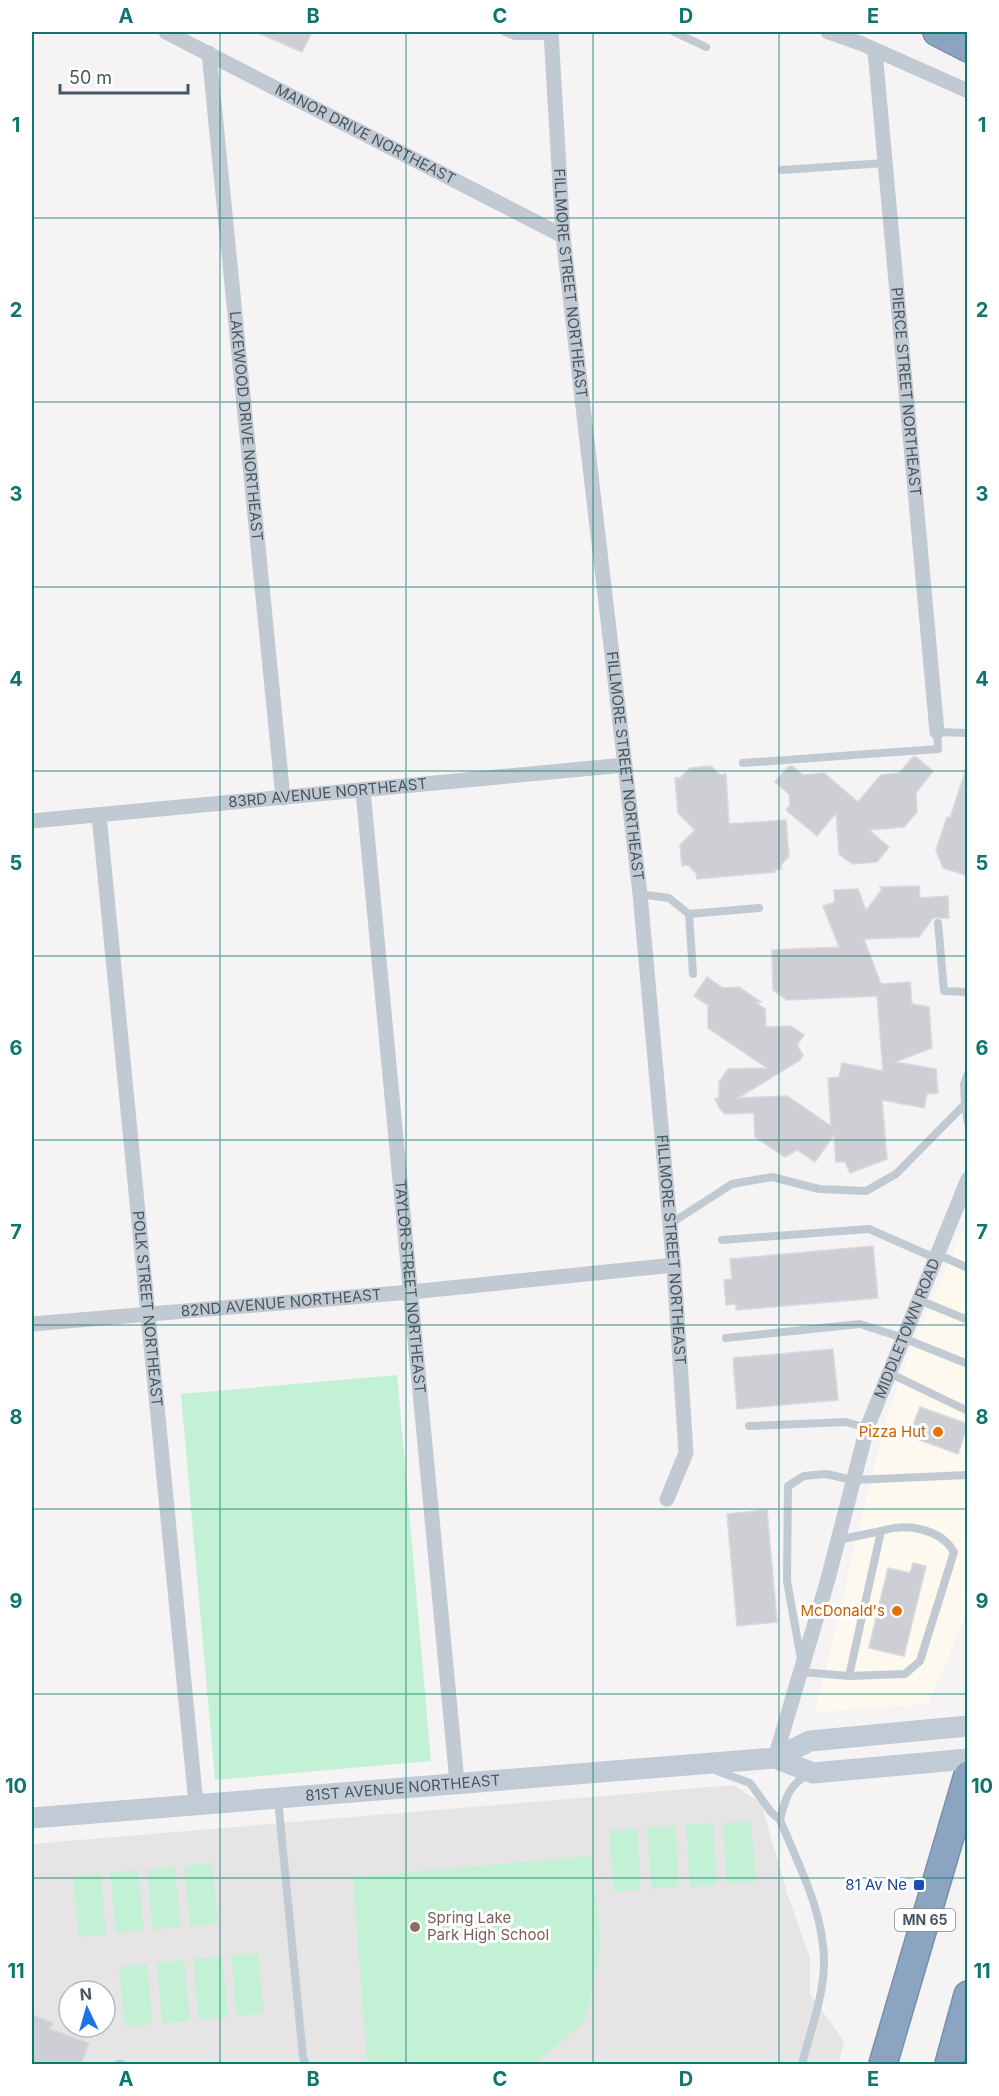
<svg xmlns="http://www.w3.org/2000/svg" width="999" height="2096" font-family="Inter,sans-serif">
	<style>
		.commercial { fill: #fdf9ef }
		.education { fill: #e6e4e5; fill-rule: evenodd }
		.green { fill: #c3f1d5 }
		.building { fill: #cdcfd5; stroke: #d7d9de; stroke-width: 1.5 }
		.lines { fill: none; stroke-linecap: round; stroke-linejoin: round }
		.highway-casing { stroke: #7690ad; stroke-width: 30 }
		.lane { stroke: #c1cad2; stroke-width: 8 }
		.street { stroke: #c1cad2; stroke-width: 15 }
		.secondary { stroke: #c1cbd6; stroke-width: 21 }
		.highway { stroke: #8ba5c1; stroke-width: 27 }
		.grid { fill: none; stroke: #0f766e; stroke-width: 1.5; stroke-opacity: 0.55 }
		.food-dot { fill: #e8710a; stroke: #fff; stroke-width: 2 }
		.transit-dot { fill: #1a4fb4; stroke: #fff; stroke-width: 2 }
		.education-dot { fill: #8d6e63; stroke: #fff; stroke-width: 2 }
		.labels { text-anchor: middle; stroke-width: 6; stroke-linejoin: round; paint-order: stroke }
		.shield { fill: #fff; stroke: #808990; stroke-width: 1.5 }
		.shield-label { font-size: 14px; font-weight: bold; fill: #4a5661 }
		.street-label { font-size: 15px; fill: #4a5661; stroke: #fff }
		.food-label { font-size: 15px; fill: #c56008; stroke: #fff; text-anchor: end }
		.transit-label { font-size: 15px; fill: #164399; stroke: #fff; text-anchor: end }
		.education-label { font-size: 15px; fill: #785e54; stroke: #fff; text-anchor: start }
		.neatline { fill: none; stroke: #0f766e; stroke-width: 2 }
		.grid-label { font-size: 20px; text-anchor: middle; font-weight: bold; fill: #0f766e }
	</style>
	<rect width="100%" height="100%" fill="#f5f3f3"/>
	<path class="commercial" d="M967,1221v390l-38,93 -114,8 70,-290 24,-68z"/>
	<path class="education" d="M733,1785l28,18 27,93 22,62v36l34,47 -5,23h-807v-220zM69,1991h36v36h-36z"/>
	<g class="green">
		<path d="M397,1375l34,386 -216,19 -34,-386z"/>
		<path d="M751,1821l5,61 -29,2 -4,-61z"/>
		<path d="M713,1823l4,62 -27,2 -4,-62z"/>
		<path d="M675,1826l4,61 -27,2 -5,-61z"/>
		<path d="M637,1829l4,61 -27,2 -5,-61z"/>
		<path d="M592,1856l9,92 -16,73 -50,43h-168l-14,-187z"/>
		<path d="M212,1863l6,60 -28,3 -6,-60z"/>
		<path d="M175,1867l6,60 -28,3 -6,-60z"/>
		<path d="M138,1870l6,61 -28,2 -6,-60z"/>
		<path d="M101,1874l5,61 -27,2 -6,-60z"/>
		<path d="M258,1953l6,60 -27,3 -6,-60z"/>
		<path d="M222,1956l6,61 -29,3 -6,-61z"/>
		<path d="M184,1960l6,61 -28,2 -5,-60z"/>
		<path d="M147,1964l6,60 -28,3 -6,-60z"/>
	</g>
	<g class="building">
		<path d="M256,32h56l-10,20z"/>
		<path d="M913,757h3l17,14 -17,22 1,19 -13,15 -35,3 20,17 -12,15 -25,2 -13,-10 -3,-41 -19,23 -31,-26 4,-5 -1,-11 -14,-12 14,-16h3l11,9 21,-2 34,29 23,-27 18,-2z"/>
		<path d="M711,766l9,9 6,-1 3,50 57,-4 3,36 -8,9v4l-6,1v2l-78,7 -1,-6 -8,-8 -6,1 -2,-21 15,-15 -17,-17 -3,-35h5l10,-10z"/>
		<path d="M965,772l3,1v103l-25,-8 -7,-18 11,-33 3,1z"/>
		<path d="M919,886l1,12 28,-2 1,22h-16l-14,19 -55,2 17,45 29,-2 2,22 17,3 3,41 -37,14 41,7 2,24 -11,1 -3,14 -42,-8 5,59 -37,14 -5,-11h-9l-2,-27 -19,27 -18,-12 -12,7 -30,-20 -1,-24 -29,1 -5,-5 -5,-10 4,-1v-16l9,-13 39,-1 -59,-40v-23l-14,-9 13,-19 16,11 16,-1 22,15h-6l10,7 1,18 25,-1 13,9 -7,10 6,10 -3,5 -62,38 49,-2 44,30 -3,-48 11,-1 3,-14 41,8 -6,-75 -90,4 -14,-10 -1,-40 67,-3 -16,-41 12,-4 -1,-12 24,-1 8,22 16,-22 -2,-2z"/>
		<path d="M873,1246l5,52 -142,12v-6l-10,1 -2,-25 8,-1 -2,-20z"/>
		<path d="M833,1349l5,51 -101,9 -4,-51z"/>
		<path d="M920,1407l48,17 -10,30 -49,-18z"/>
		<path d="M767,1510l10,112 -40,4 -10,-112z"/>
		<path d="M913,1563l13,3 -22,90 -35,-8 19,-80 22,5z"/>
		<path d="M32,2015l21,8 -3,6 39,14 -8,21h-49z"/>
	</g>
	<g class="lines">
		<defs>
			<g id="highway">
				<path d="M937,32l31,16"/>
				<path d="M883,2064l85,-289"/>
				<path d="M949,2064l19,-69"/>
			</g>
		</defs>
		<use href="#highway" class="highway-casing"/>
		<g class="lane">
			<path d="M505,32l10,4h37"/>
			<path d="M674,32l32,15"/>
			<path d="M782,170l103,-7"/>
			<path d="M743,763l195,-14 -1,-17 31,1"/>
			<path d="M640,894l29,4 20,16 70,-6"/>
			<path d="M689,914l4,60"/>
			<path d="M938,923l6,68 24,1"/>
			<path d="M965,1104l3,19"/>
			<path d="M670,1224l62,-40 40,-7 47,12 47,2 30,-17 69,-70 -1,-20 4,-11"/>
			<path d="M722,1240l147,-11 66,29"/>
			<path d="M937,1254l31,14"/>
			<path d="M919,1300l49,20"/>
			<path d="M726,1338l134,-14 43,14 65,26"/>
			<path d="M889,1373l79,38"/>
			<path d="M749,1426l97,-4 21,6"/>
			<path d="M838,1540l43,-9"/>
			<path d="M801,1659l-14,-78 1,-95 16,-10 22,-2 27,6 115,-5"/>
			<path d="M801,1672l48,4 32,-145c25,-8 59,-3 73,21l-34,109 -15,13 -56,2"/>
			<path d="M717,1771l33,12 21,29 9,8c5,-21 9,-36 29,-46"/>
			<path d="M278,1799l25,258 3,7"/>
			<path d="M780,1820c19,46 45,94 44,145 -1,34 -14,67 -22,99"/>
			<path d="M118,2064h3"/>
		</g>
		<g class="street">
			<path id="s1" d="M166,32l397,204"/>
			<path id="s2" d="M551,32l12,204 77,658 34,375 12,184 -19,46"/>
			<path d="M828,32l32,11 108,48"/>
			<path id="s3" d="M875,51l62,681"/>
			<path id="s4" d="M209,53l74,745"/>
			<path id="s5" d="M363,791l94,991"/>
			<path id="s6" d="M99,815l97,989"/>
			<path id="s7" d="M32,821l593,-56"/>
			<path id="s8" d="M32,1324l379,-32 263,-27"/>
			<path id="s9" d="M775,1758l53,-179 39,-151 101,-249"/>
		</g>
		<g class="secondary">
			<path d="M775,1758l38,15 155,-14"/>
			<path id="s10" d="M32,1818l743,-60 35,-17 158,-15"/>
		</g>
		<use href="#highway" class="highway"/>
	</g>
	<path class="grid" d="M220,32v2032M406,32v2032M593,32v2032M779,32v2032M32,218h936M32,402h936M32,587h936M32,771h936M32,956h936M32,1140h936M32,1325h936M32,1509h936M32,1694h936M32,1878h936"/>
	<g class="food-dot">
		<circle cx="938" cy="1432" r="6"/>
		<circle cx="897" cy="1611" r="6"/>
	</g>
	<rect class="transit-dot" x="913" y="1879" width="12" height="12" rx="3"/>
	<circle class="education-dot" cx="415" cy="1927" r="6"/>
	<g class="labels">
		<rect class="shield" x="895" y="1909" width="60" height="22" rx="4.5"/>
		<g class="shield-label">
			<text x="925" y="1925">MN 65</text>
		</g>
		<g class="street-label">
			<text dy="5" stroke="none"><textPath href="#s1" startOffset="224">MANOR DRIVE NORTHEAST</textPath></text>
			<text dy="5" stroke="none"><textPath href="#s2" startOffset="252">FILLMORE STREET NORTHEAST</textPath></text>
			<text dy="5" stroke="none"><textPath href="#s3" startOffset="342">PIERCE STREET NORTHEAST</textPath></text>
			<text dy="5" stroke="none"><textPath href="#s4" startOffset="375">LAKEWOOD DRIVE NORTHEAST</textPath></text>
			<text dy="5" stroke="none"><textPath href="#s2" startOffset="738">FILLMORE STREET NORTHEAST</textPath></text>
			<text dy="5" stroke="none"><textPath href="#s7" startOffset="297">83RD AVENUE NORTHEAST</textPath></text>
			<text dy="5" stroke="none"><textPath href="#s2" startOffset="1224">FILLMORE STREET NORTHEAST</textPath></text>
			<text dy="5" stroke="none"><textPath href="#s5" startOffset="498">TAYLOR STREET NORTHEAST</textPath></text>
			<text dy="5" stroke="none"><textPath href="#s8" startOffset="250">82ND AVENUE NORTHEAST</textPath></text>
			<text dy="5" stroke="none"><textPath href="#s6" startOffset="496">POLK STREET NORTHEAST</textPath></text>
			<text dy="5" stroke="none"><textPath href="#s9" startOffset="450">MIDDLETOWN ROAD</textPath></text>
			<text dy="5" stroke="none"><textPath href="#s10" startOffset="372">81ST AVENUE NORTHEAST</textPath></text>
		</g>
		<g class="food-label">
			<text x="926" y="1437">Pizza Hut</text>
			<text x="885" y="1616">McDonald's</text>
		</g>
		<g class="transit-label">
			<text x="907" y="1890">81 Av Ne</text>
		</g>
		<g class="education-label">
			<text x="427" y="1923">Spring Lake<tspan x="427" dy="17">Park High School</tspan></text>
		</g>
	</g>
	<rect width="999" height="2096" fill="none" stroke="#ffffff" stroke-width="66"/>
	<g transform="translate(87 2009) rotate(355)"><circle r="28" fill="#ffffff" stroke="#b7bbc0" stroke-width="1.5"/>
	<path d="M0-4.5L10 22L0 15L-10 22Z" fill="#1a73e8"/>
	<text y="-9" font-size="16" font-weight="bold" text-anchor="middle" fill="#4a5661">N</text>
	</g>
	<path d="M60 84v9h128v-9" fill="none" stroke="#4a5661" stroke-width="3"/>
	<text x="69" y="84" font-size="18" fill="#4a5661" stroke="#ffffff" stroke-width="4.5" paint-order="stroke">50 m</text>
	<rect x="33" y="33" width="933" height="2030" class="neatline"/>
	<g class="grid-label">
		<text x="126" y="23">A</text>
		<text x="313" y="23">B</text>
		<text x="500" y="23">C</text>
		<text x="686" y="23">D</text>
		<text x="873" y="23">E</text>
		<text x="16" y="132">1</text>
		<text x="982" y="132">1</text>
		<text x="16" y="317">2</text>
		<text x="982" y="317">2</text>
		<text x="16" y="501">3</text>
		<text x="982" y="501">3</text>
		<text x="16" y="686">4</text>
		<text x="982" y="686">4</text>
		<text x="16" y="870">5</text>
		<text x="982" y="870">5</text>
		<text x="16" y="1055">6</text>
		<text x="982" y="1055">6</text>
		<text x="16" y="1239">7</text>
		<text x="982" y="1239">7</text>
		<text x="16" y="1424">8</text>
		<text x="982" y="1424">8</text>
		<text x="16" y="1608">9</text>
		<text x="982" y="1608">9</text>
		<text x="16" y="1793">10</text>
		<text x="982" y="1793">10</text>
		<text x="16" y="1978">11</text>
		<text x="982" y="1978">11</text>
		<text x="126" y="2086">A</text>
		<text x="313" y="2086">B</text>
		<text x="500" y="2086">C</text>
		<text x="686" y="2086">D</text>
		<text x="873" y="2086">E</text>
	</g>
</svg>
